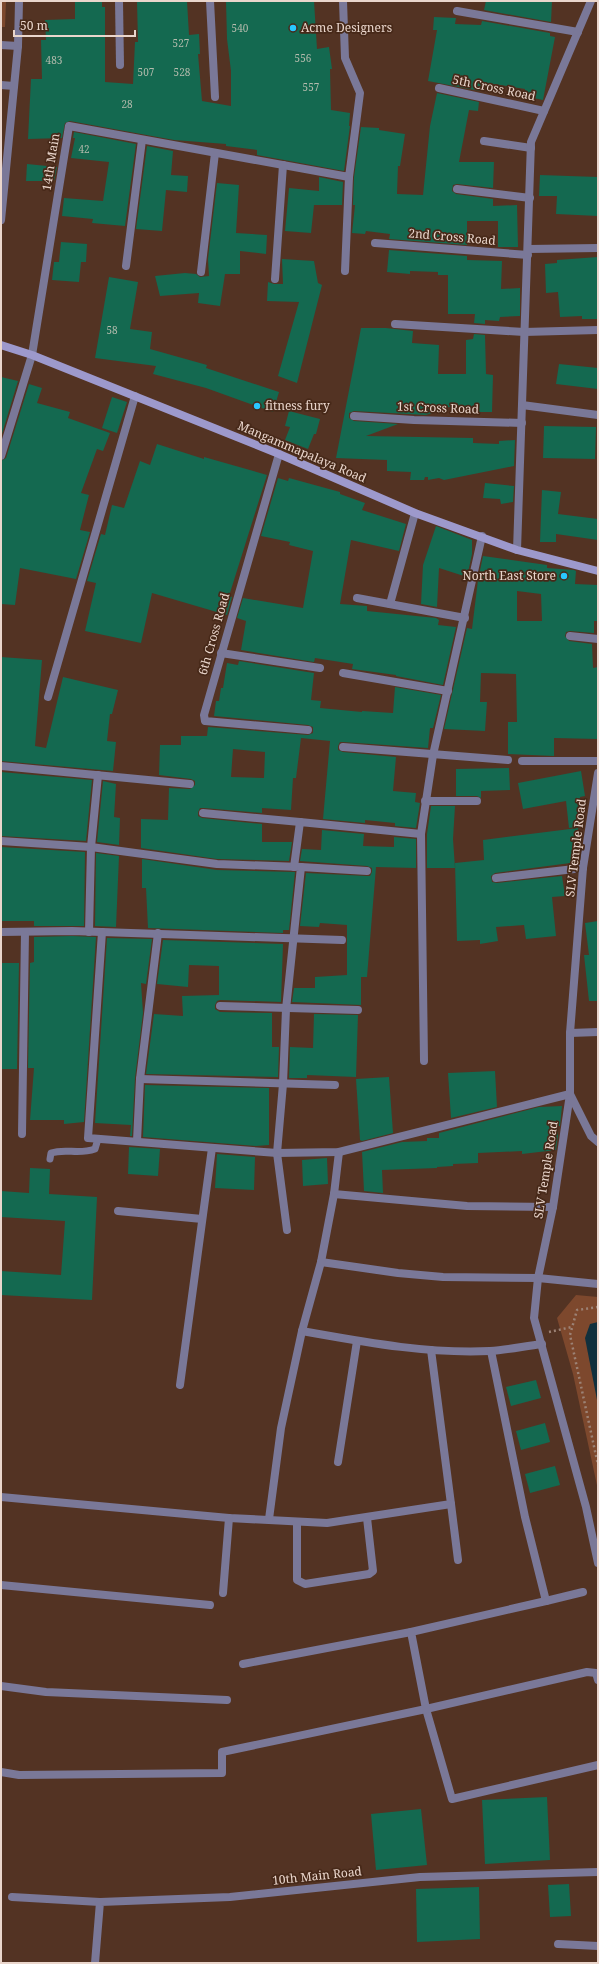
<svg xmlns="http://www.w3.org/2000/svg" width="599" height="1964" font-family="'Noto Serif',serif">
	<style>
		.green { fill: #7d482d }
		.water { fill: #10303d }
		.building { fill: #146950; fill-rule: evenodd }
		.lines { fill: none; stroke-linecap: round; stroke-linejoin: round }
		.path { stroke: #9c8275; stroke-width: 2.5; stroke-dasharray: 2 3; stroke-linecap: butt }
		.service { stroke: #7a7898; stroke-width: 7 }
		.minor { stroke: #7a7898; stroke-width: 8 }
		.tertiary { stroke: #7a7898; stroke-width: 8 }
		.secondary { stroke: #9d99cc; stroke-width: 8 }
		.poi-dot { fill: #29c8ff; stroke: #472919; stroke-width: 1.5 }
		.labels { text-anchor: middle; stroke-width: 3.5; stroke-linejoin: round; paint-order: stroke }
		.number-label { font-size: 10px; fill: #b4bbad }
		.poi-label { font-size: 12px; fill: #ead6cc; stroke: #472919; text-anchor: start }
		.street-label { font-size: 12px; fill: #ead6cc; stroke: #472919 }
	</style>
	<rect width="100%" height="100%" fill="#533323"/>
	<g class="green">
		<path d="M1,1h5l-1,26h-4z"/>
		<path d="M576,1295l22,2v193l-25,-116 -16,-56z"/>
	</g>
	<path class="water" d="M598,1322v83l-13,-67 5,-14z"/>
	<g class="building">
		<path d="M75,1h27v6h3v75l28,2 2,-42h3l-1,-41h50l2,34 10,-1 1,20h-2l4,47 29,5v-35l-4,-32 -1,-38h88l3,48 12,-2 3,22h-2l1,41 19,3 -1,13h1l-6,45 -87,-16v-5l-31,-4v-2l-52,-4 -104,-19 -5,2 -3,15 -34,1 3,-60h11l-1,-39h5l-1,-20 30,-1z"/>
		<path d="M486,1h66l-1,21 -67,-12z"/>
		<path d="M434,17l22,1 -1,6 26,1 1,-4 68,12v3l5,1 -12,63 -19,-4 1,-7 -44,-7 -1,9 -52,-10 9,-51h-4z"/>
		<path d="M437,93l42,9 -1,9 -9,-1 -10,52h35l-1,26 -36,-4 -4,1 -1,6 4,3 37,5v7l24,-1 1,42h-20v-26h-31v24l-78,-6 1,-5 -24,-3 -1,3 -13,-1 3,-28h-2l1,-28 7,-50 18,1v2l26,4 -5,32h-2l-1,28 26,1 7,-69z"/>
		<path d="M74,132l62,12 -11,82 -33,-3 1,-4 -31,-3 2,-18 39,3 6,-39 -38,-4 4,-20h-2z"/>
		<path d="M147,146l26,5 -2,24 17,1 -1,16 -21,-2 -4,41 -26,-2z"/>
		<path d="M27,164l30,3 -3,14h-28z"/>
		<path d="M540,175l58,2v39l-42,-2 1,-18h-18z"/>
		<path d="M319,177l24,5 -1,23h-28l-3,28 -26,-2 4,-43 30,3z"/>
		<path d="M217,183l22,2 -3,48 31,2 -1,19 -26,-3v23h-15l-5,32 -22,-3 1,-10 -39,3 -5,-20 30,-3 11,1 4,3 9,-1 -1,-17z"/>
		<path d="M61,242l26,2 -1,18h-5l-2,20 -27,-2 2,-18h5z"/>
		<path d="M389,250l78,6v4l35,1 -1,28 19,-1v28l-20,1 -1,4 -14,-1v4l-11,-1 1,-9h-27v-39h-10v-3l-28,-1v3l-23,-2z"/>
		<path d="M598,257v62h-16v-3l-22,1 -2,-25 -12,1 -1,-29 12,-1v-3z"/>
		<path d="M282,259l32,2 4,22 4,2 -25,98 -19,-7 21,-74 -32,-1 1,-19 6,2h9z"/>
		<path d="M109,277l29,5 -8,47 22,3 -2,17 57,16 -1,3 73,24 -6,20 -67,-24 -53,-14 3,-8 -61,-8z"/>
		<path d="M361,328h25l27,3 -1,12 27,2 -1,29h28v-34l7,-1 1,-5 11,1 1,39 7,1 -1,37h-40v-6l-26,9 -72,-4 -5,2v5l5,3 44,3 -32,12 107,2v5l26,1v-3l16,-1 -1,26 -70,14 -5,-2 -11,2v-3h-3l-1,3h-14l1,-8 -24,-1v-11l-51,-2z"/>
		<path d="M559,364l39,4v21l-42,-5z"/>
		<path d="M1,377l17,4 -17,56z"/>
		<path d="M29,384l13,4 -5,15 33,9 -2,6 42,15 -7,18 -6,-2 -16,44 8,2 -9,35 10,2 -14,47 -56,-11 -5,37 -14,-1v-143l5,-3z"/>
		<path d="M112,397l15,5 -10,31 -15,-5z"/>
		<path d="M289,411l31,8 -4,15h-2l-6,15 -23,-9 5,-13 -5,-1z"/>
		<path d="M544,426l52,1 -1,32 -52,-1z"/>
		<path d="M157,444l47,15v-2l63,18 -38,121 3,1 -5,18 -75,-22 -11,50 -56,-12 11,-48 -9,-2 14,-47 4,1 7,-30 12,3 16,-47 10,4z"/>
		<path d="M278,478l10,3 1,-3 51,14v2l25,9 -3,7 44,14 -7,27 -48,-11 -11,64 27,2v5l69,7 3,2 -1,5 18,2 -13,58 -47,-9v-1l-44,-6 1,-5 -38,-6 -1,4 -73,-12 5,-29 -9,-3 6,-20 60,10 10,-57 -24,-6 1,-3 -29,-6z"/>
		<path d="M485,483l29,3 -1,16 -12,2 -1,-5 -17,-1z"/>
		<path d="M542,490l19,2 -3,22 40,5v21l-42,-6v8h-16z"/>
		<path d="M436,526l36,14v14l-5,23 -28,-9 -2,39 -16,-3 2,-39z"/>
		<path d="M483,556l64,9v3l27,2 2,1 -1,13 23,1v36h-4v12l-24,-2 -4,1 -1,4 4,5 23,3 1,24 5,-1v72l-44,-1v18l-46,-2v-32h9l-1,-48 -35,-1 -1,29h7l-2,29 -41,-2 23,-101 5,1 6,-49zM517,591l24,3 1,27h-25z"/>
		<path d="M1,657l41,3 -7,86 11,2 17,-71 55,13 -6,24h-2l-3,27 9,1 -3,29 -112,-10z"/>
		<path d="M239,661l75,12 -3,27 10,1 -1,7 42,4v-1l31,2 2,-26 46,8 -8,33h-3l-2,20 -85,-6h-3l-2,4v4l5,2 53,5 -3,34 23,2 -1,9 5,1 -4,25 -21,-2v-3l-30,-3v3l-42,-4 7,-78 -29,-3 -5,40h-3l-2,32 -29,-2v5l-58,-5h-4l-2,4v4l4,2 60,6v18h30l-3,19 -72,-2 -76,-11v-29l27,1 1,-32 21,1 5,-4v-4l-4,-2 -32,-4 1,-30h21v-9h26l1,-9 100,8 5,-2v-6l-5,-2 -94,-9 2,-15h3l2,-13h2l4,-25 11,2zM233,749l32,3 -1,26 -33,-1z"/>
		<path d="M509,768l1,22 -29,1v7l-4,-2h-21v-27z"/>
		<path d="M581,771l4,25 -5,1 3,29 -14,2 -3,-27 -43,8 -5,-26z"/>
		<path d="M1,772l91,8 -6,61 -85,-5z"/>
		<path d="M103,781l13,3 -2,33 6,1 -1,27 -22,-3z"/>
		<path d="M431,806h24l-2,33 2,29h-28v-34z"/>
		<path d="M578,828l2,24 -2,10 -83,11 -4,3 1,6 5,1 65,-7 3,20 -13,1 4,39 -30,3 -2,-14 -28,2 2,14 -18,3v-4l-23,1 -2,-78 29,-3 -1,-20z"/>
		<path d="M322,830l42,4 -1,12 31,1v-10l22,2v29l-40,-1 -9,110h-6v28l-69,-3 2,-14h21v-11l32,-2v-50l-27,-2 -1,4 -19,-1 6,-53 61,3h3l2,-4v-4l-5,-2 -67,-5 2,-12 19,1z"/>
		<path d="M1,847l84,5 -1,74h-50v-5h-33z"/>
		<path d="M96,853l23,3 -3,71 -21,-1z"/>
		<path d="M142,859l75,11 78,2 -6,58h-6v3l-135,-5 -2,-40h-4z"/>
		<path d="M598,921v80h-9l-5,-46h5l-4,-32z"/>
		<path d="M72,936l24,1 -12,185 -20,2v-4h-34l4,-52h-6l2,-105 4,-1v-25z"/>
		<path d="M107,938l45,1 -6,45 -5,-1 2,30 -8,65 -3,58h-2l1,-11 -36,-2z"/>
		<path d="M163,940l120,4 -2,58 -61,-2 -3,1 -2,4v4l5,3 52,1v34h7l-1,30 -132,-3 8,-60 29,2 -1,-20 37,-1v-29l-30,-1 -1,22 -31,-3z"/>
		<path d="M1,963h18l-2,106h-16z"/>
		<path d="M314,1014l44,1 -2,62 -49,-2v3h-18l1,-31 23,1z"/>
		<path d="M495,1071l2,36 -46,11 -3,-45z"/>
		<path d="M389,1077l4,56 -31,8 -2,-1 -4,-61z"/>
		<path d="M145,1085l124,3v57l-13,1 -113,-9z"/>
		<path d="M562,1106l-2,20h-3l1,9 -2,15 -34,4v-3l-44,2v10l-25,1v2l-16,1v1l-55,2 1,23 -19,-2 -2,-39 40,-10 25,-1v-3h12v-5l100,-26z"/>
		<path d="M129,1147l31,2 -2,27 -30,-2z"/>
		<path d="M217,1154l38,3 -1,33 -39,-2z"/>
		<path d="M327,1158l1,26 -25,2 -1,-26z"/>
		<path d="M30,1168l20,1 -1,25 48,3 -5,103 -91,-5v-24l60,4 4,-54 -64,-4v-26l28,2z"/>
		<path d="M536,1380l5,18 -30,8 -5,-19z"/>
		<path d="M545,1423l5,19 -29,8 -5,-19z"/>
		<path d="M555,1466l5,19 -30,8 -5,-19z"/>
		<path d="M547,1797l3,63 -65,4 -3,-64z"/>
		<path d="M421,1809l6,56 -51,5 -5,-56z"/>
		<path d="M569,1884l2,32 -21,1 -2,-32z"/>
		<path d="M479,1887l1,52 -63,3 -1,-53z"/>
	</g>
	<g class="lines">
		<g class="path">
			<path d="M598,1307l-21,3 -7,25 28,130"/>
			<path d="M549,1332l23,-5"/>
		</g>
		<path class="service" d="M50,1159l1,-6c15,-5 27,2 44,-4l3,-10"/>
		<g class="minor">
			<path d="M119,1l1,64"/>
			<path d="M210,1l5,96"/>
			<path d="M457,11l121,21"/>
			<path d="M1,45l17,1"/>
			<path d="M1,85l13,1"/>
			<path d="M439,88l105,23"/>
			<path d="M484,141l47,7"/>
			<path d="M457,189l73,9"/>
			<path d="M1,220l17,-174 1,-45"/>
			<path d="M375,243l153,12"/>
			<path d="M528,249l70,-1"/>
			<path d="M126,266l16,-126"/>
			<path d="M345,271l4,-94"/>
			<path d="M201,272l14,-119"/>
			<path d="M275,279l8,-114"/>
			<path d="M395,324l129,8 74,-2"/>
			<path d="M522,405l76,10"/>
			<path d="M354,416l60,4 108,3"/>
			<path d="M279,454l-75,261 1,6 103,9"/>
			<path d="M1,456l31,-101"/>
			<path d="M517,550l14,-408 60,-141"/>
			<path d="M357,598l108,20"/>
			<path d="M390,604l25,-91"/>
			<path d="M570,636l28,3"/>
			<path d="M221,653l99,15"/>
			<path d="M343,673l105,18"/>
			<path d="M48,697l87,-301"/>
			<path d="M343,747l165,13"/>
			<path d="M522,761h76"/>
			<path d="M1,766l189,18"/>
			<path d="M598,773l-15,95 -13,165v61l-17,113 -15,71 -4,40 52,189 12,56"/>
			<path d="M425,801h52"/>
			<path d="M203,813l97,9"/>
			<path d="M1,841l90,6 126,17 84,3 -15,142 -3,75 -6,69 10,77"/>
			<path d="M294,867l6,-45 121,12"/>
			<path d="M301,867l66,4"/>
			<path d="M496,878l87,-10"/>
			<path d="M1,932l71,-1 270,9"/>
			<path d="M89,932l2,-85 7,-72"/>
			<path d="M102,932l-14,206 189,15 62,-1 231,-58 21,42 7,6"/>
			<path d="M220,1006l138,4"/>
			<path d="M570,1033l28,-1"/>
			<path d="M424,1061l-3,-227 12,-79 49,-219"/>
			<path d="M140,1079l195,6"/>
			<path d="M22,1134l3,-202"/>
			<path d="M137,1141l3,-62 18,-146"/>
			<path d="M334,1194l133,12 86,1"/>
			<path d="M118,1211l84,8"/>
			<path d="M321,1262l77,11 45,4 95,1 60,6"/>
			<path d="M302,1331c62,11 125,23 188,20 17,-1 35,-5 52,-7"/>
			<path d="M491,1351l34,166 21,84 -135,31 15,77 26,90 146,-34"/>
			<path d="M180,1385l32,-237"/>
			<path d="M338,1462l19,-121"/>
			<path d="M1,1497l228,21 98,5 124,-19 -20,-154"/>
			<path d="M451,1504l7,56"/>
			<path d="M269,1519l12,-91 21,-97 19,-69 13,-68 5,-42"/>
			<path d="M297,1522v58l8,4 64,-10 4,-3 -6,-53"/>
			<path d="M1,1585l209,20"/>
			<path d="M223,1593l6,-75"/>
			<path d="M546,1601l37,-9"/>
			<path d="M243,1664l168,-32"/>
			<path d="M1,1686l45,6 181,8"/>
			<path d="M1,1772l18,3 203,-2v-21l204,-43 161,-37 9,1 2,7"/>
			<path d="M12,1897l88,5"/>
			<path d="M558,1944l40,2"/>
			<path d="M95,1963l5,-61 130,-5 190,-20 178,-5"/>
		</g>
		<path class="tertiary" d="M32,355l37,-229 280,51 11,-84 -15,-35 -2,-57"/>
		<path class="secondary" d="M1,345l31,10 247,99 136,59 102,37 81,21"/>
	</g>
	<g class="poi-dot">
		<circle cx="293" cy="28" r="4"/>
		<circle cx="257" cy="406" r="4"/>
		<circle cx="564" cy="576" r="4"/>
	</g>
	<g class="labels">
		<g class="number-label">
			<text x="240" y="32">540</text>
			<text x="181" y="47">527</text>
			<text x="303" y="62">556</text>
			<text x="54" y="64">483</text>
			<text x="146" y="76">507</text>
			<text x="182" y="76">528</text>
			<text x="311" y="91">557</text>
			<text x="127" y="108">28</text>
			<text x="84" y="153">42</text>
			<text x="112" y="334">58</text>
		</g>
		<g class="poi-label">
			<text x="301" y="32">Acme Designers</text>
			<text x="265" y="410">fitness fury</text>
			<text x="556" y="580" text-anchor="end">North East Store</text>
		</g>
		<g class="street-label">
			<text transform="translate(494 88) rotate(12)" y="4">5th Cross Road</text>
			<text transform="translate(51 162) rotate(-81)" y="4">14th Main</text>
			<text transform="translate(452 237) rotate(5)" y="4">2nd Cross Road</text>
			<text transform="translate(438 408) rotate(2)" y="4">1st Cross Road</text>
			<text transform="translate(302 452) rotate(23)" y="4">Mangammapalaya Road</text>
			<text transform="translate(214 634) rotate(-74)" y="4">6th Cross Road</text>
			<text transform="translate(576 848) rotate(-83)" y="4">SLV Temple Road</text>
			<text transform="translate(546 1170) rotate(-81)" y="4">SLV Temple Road</text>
			<text transform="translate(317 1876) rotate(-6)" y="4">10th Main Road</text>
		</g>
	</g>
	<rect width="599" height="1964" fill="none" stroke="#ead6cc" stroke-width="4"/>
	<path d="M14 30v6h121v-6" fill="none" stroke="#ead6cc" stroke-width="2"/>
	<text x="20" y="30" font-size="12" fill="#ead6cc" stroke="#472919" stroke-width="3" paint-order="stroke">50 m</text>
</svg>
